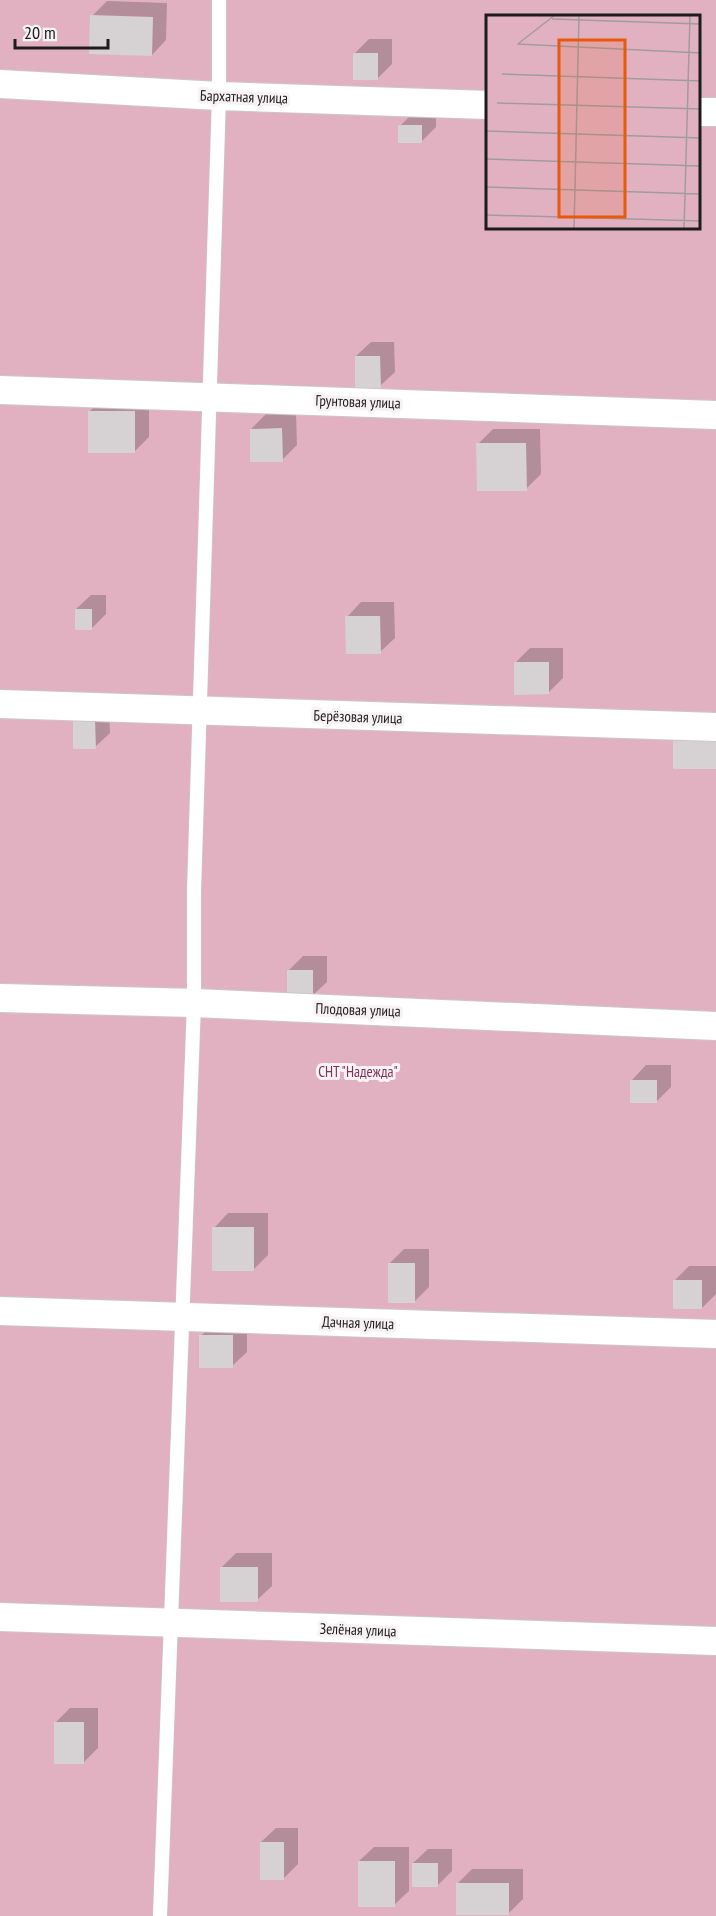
<svg xmlns="http://www.w3.org/2000/svg" width="716" height="1916" font-family="'PT Sans Narrow',sans-serif">
	<style>
		.green { fill: #e1b1c2; fill-rule: evenodd }
		.shadow { fill: #0003 }
		.building { fill: #d6d1d3 }
		.lines { fill: none; stroke-linecap: round; stroke-linejoin: round }
		.service-casing { stroke: #ccc8c9; stroke-width: 15 }
		.minor-casing { stroke: #ccc8c9; stroke-width: 30 }
		.service { stroke: #fff; stroke-width: 14 }
		.minor { stroke: #fff; stroke-width: 28 }
		.labels { text-anchor: middle; stroke-width: 6; stroke-linejoin: round; paint-order: stroke }
		.street-label { font-size: 15px; fill: #1d1c1c; stroke: #f7f2f4 }
		.park-label { font-size: 15px; fill: #7f3455; stroke: #f7f2f4 }
		.inset-road { fill: none; stroke: #a09c9e; stroke-width: 1.5 }
		.view { fill: #e8590c; fill-opacity: 0.15; stroke: #e8590c; stroke-width: 3 }
		.inset-edge { fill: none; stroke: #1d1c1c; stroke-width: 3 }
	</style>
	<rect width="100%" height="100%" fill="#f7f2f4"/>
	<path class="green" d="M0,0h716v1916h-716zM488,16h212v212h-212z"/>
	<g class="shadow">
		<path d="M107,1l60,2 -1,37 -14,15 -60,-39z"/>
		<path d="M369,39h23v25l-15,15 -23,-25z"/>
		<path d="M415,111h21v16l-15,15 -21,-16z"/>
		<path d="M371,342h23l1,30 -15,14 -24,-30z"/>
		<path d="M104,397h45v40l-15,15 -45,-40z"/>
		<path d="M266,414h30l1,31 -15,15 -31,-31z"/>
		<path d="M493,429h47l1,45 -15,15 -48,-45z"/>
		<path d="M91,595h15v19l-15,15 -15,-20z"/>
		<path d="M361,602h33l1,36 -15,14 -33,-35z"/>
		<path d="M530,648h33v30l-15,15 -33,-30z"/>
		<path d="M109,705l1,28 -15,14 -20,-26z"/>
		<path d="M303,956h24v26l-15,14 -24,-25z"/>
		<path d="M646,1065h25v22l-15,15 -24,-22z"/>
		<path d="M228,1213h40v42l-15,15 -39,-42z"/>
		<path d="M404,1249h25v38l-14,14 -26,-37z"/>
		<path d="M689,1266h27v28l-14,14 -28,-27z"/>
		<path d="M216,1321h31v31l-15,14 -31,-30z"/>
		<path d="M236,1553h36v33l-15,14 -36,-32z"/>
		<path d="M70,1708h28v40l-15,15 -27,-41z"/>
		<path d="M276,1828h22v36l-15,15 -22,-37z"/>
		<path d="M374,1847h35v44l-15,14 -35,-44z"/>
		<path d="M428,1849h24v22l-15,15 -24,-23z"/>
		<path d="M472,1869h51v30l-15,15 -51,-30z"/>
	</g>
	<g class="building">
		<path d="M90,15l63,2 -1,39 -63,-2z"/>
		<rect x="353" y="53" width="25" height="27"/>
		<rect x="398" y="125" width="24" height="18"/>
		<path d="M355,356h25l1,32h-26z"/>
		<rect x="88" y="411" width="47" height="42"/>
		<path d="M282,428l1,34h-33v-33z"/>
		<path d="M476,443h50l1,48h-50z"/>
		<rect x="75" y="609" width="17" height="21"/>
		<path d="M345,616h35l1,38h-35z"/>
		<path d="M514,662h35v32l-35,1z"/>
		<path d="M95,719l1,30h-23v-29z"/>
		<rect x="673" y="737" width="43" height="32"/>
		<rect x="287" y="970" width="26" height="28"/>
		<rect x="630" y="1080" width="27" height="23"/>
		<rect x="212" y="1227" width="42" height="44"/>
		<rect x="388" y="1263" width="27" height="40"/>
		<rect x="673" y="1280" width="29" height="29"/>
		<rect x="199" y="1335" width="34" height="33"/>
		<rect x="220" y="1567" width="38" height="35"/>
		<rect x="54" y="1722" width="30" height="42"/>
		<rect x="260" y="1842" width="24" height="38"/>
		<rect x="358" y="1861" width="37" height="46"/>
		<rect x="412" y="1863" width="26" height="24"/>
		<rect x="456" y="1883" width="53" height="32"/>
	</g>
	<g class="lines">
		<defs>
			<path id="service" d="M160,1916l34,-913v-112l25,-795v-96"/>
			<g id="minor">
				<path d="M0,84l219,12 269,9"/>
				<path d="M700,112h16"/>
				<path d="M0,390l716,25"/>
				<path d="M0,704l716,23"/>
				<path d="M0,998l194,5 522,23"/>
				<path d="M0,1311l716,23"/>
				<path d="M0,1617l716,24"/>
			</g>
		</defs>
		<use href="#service" class="service-casing"/>
		<use href="#minor" class="minor-casing"/>
		<use href="#service" class="service"/>
		<use href="#minor" class="minor"/>
	</g>
	<g class="labels">
		<g class="street-label">
			<text transform="translate(244 97) rotate(2)" y="5">Бархатная улица</text>
			<text transform="translate(358 402) rotate(2)" y="5">Грунтовая улица</text>
			<text transform="translate(358 717) rotate(2)" y="5">Берёзовая улица</text>
			<text transform="translate(358 1010) rotate(2)" y="5">Плодовая улица</text>
			<text transform="translate(358 1323) rotate(2)" y="5">Дачная улица</text>
			<text transform="translate(358 1630) rotate(2)" y="5">Зелёная улица</text>
		</g>
		<g class="park-label">
			<text x="358" y="1077">СНТ "Надежда"</text>
		</g>
	</g>
	<g transform="translate(486 15)">
		<rect width="214" height="214" fill="#f7f2f4"/>
		<path d="M0,0h214v214h-214z" fill="#e1b1c2"/>
		<path class="inset-road" d="M66,4l149,5M33,28l36,-28M31,29l184,9M16,59l199,7M11,88l204,6M0,116l215,7M0,144l215,7M0,172l215,7M0,200l215,6M88,215l5,-215M198,215l6,-215"/>
		<path class="view" d="M73,25h66v177h-66z"/>
		<rect width="214" height="214" class="inset-edge"/>
	</g>
	<path d="M15 39v9h93v-9" fill="none" stroke="#1d1c1c" stroke-width="3"/>
	<text x="24" y="39" font-size="18" fill="#1d1c1c" stroke="#f7f2f4" stroke-width="4.5" paint-order="stroke">20 m</text>
</svg>
